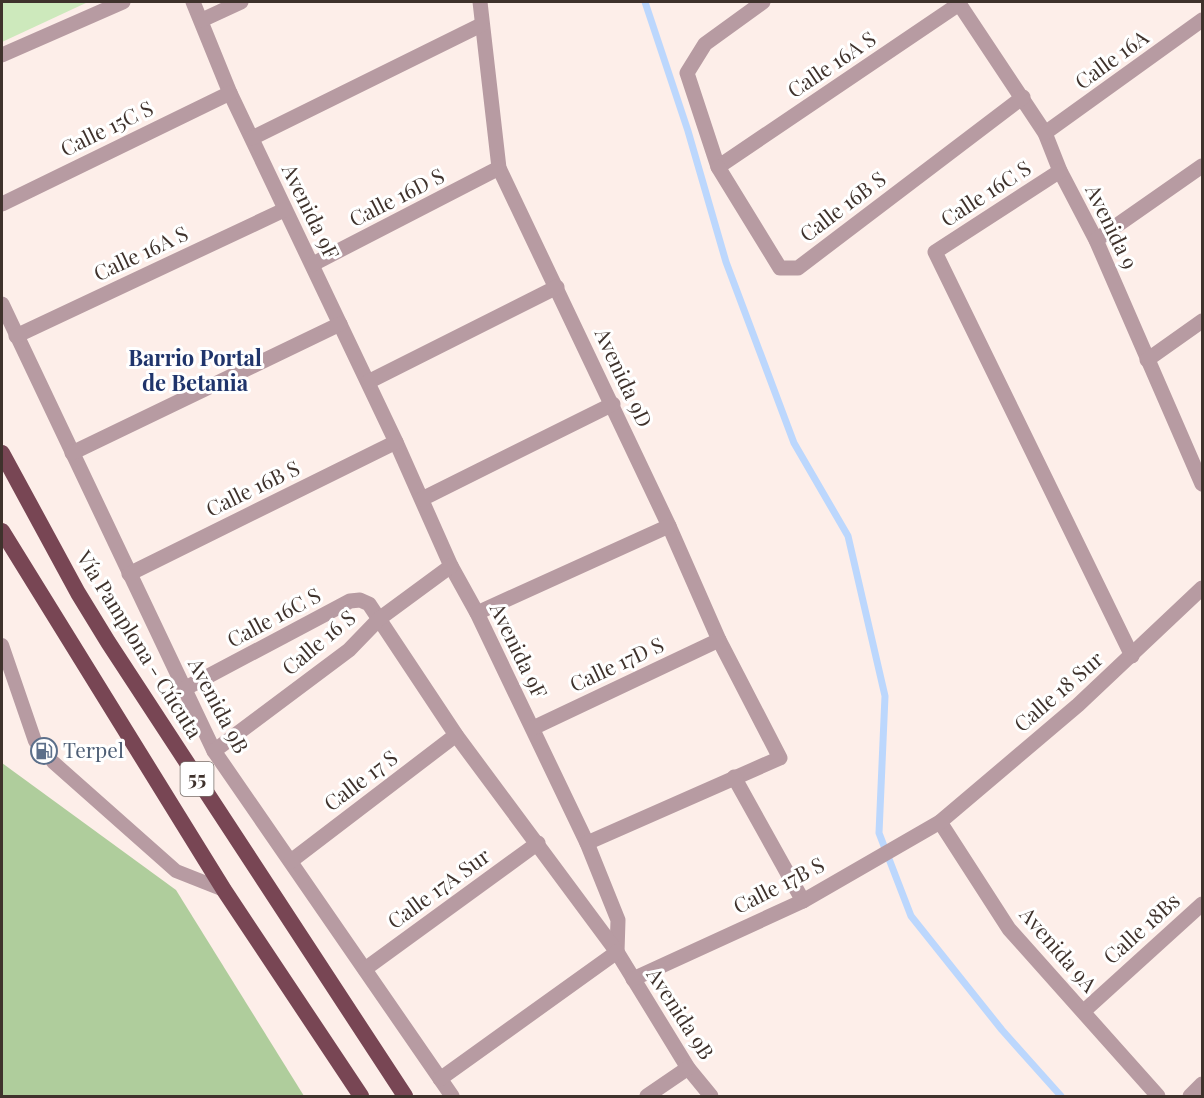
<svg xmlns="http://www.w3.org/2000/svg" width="1204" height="1098" font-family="'Playfair Display',serif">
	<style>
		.green { fill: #cde9bc }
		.forest { fill: #afcd9c }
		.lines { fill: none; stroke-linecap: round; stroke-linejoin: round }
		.stream { stroke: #bcd7fd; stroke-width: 7 }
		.service { stroke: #b79ba2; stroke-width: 14 }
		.pedestrian { stroke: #b79ba2; stroke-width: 15 }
		.minor { stroke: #b79ba2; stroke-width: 15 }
		.trunk { stroke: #784654; stroke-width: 16 }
		.labels { text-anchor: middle; stroke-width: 6; stroke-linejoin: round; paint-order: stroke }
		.shield { fill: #fff; stroke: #79706b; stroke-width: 1.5 }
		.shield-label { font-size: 20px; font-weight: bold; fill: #3f322c }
		.street-label { font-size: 21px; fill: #3f322c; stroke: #fff }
		.service-label { font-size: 21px; fill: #4e5e75; stroke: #fff; text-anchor: start }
		.neighbourhood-label { font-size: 22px; font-weight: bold; fill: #1f346b; stroke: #fff }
	</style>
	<rect width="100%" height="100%" fill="#fdeee9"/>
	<path class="green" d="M2,2h86l-86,40z"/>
	<path class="forest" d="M2,763l174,127 128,206h-302z"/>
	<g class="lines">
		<path class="stream" d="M645,2l43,129 38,131 68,181 54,93 37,160 -6,137 32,83 91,114 59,66"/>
		<g class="service">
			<path d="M2,645l33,96"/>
			<path d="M53,762l123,109 48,19"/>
		</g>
		<path class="pedestrian" d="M1084,1011l118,-107"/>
		<g class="minor">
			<path d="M193,2l37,91 166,349 55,124 26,47 110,230 31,77 -1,32"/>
			<path d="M480,2l19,166 170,358 50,114 61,118 -193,85"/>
			<path d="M763,2l-58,42 -18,29 31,94 241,-163"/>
			<path d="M958,2l87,131 15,38 36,69 106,244"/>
			<path d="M202,20l39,-18"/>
			<path d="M2,55l121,-53"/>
			<path d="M1045,133l157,-113"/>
			<path d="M252,138l229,-113"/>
			<path d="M718,167l62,101h18l225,-171"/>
			<path d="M1060,171l-125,81 197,404"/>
			<path d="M2,204l228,-111"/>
			<path d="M1096,240l106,-74"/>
			<path d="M313,264l186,-96"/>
			<path d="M2,304l212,447 238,345"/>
			<path d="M16,336l268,-126"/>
			<path d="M1147,360l55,-39"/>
			<path d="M368,382l189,-95"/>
			<path d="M72,453l268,-129"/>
			<path d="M422,499l191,-95"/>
			<path d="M129,574l267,-132"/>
			<path d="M477,613l192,-87"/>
			<path d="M184,689l166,-88 10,-1 9,4 87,131 161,217 71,116 23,28"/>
			<path d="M533,728l186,-88"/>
			<path d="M214,751l135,-101 30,-31 72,-53"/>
			<path d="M734,777l69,124"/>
			<path d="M940,822l69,107 149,167"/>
			<path d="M291,861l165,-126"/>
			<path d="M365,969l173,-126"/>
			<path d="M633,979l170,-78 137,-79 138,-117 124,-117"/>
			<path d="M440,1079l177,-127"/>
			<path d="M647,1096l41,-28"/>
			<path d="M1190,1096l12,-12"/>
		</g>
		<g class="trunk">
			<path d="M2,453l76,140 30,49 297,454"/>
			<path d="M2,531l222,359 137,206"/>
		</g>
	</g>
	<defs>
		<symbol id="fuel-ring" viewBox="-11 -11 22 22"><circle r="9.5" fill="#fff" stroke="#5c6f8a" stroke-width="1.5"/><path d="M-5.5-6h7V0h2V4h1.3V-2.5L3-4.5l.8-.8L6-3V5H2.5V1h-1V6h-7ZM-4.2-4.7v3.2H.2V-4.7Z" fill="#5c6f8a"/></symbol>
	</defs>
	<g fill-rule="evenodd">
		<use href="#fuel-ring" x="29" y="736" width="30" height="30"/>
	</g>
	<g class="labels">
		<rect class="shield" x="180.5" y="762" width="33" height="34" rx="4.5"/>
		<g class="shield-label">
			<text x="197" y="786">55</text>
		</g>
		<g class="street-label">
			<text transform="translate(1112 60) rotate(-36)" y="7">Calle 16A</text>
			<text transform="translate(832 65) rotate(-34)" y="7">Calle 16A S</text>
			<text transform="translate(107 129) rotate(-26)" y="7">Calle 15C S</text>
			<text transform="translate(986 194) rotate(-33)" y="7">Calle 16C S</text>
			<text transform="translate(397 198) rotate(-27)" y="7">Calle 16D S</text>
			<text transform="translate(843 207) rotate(-37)" y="7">Calle 16B S</text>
			<text transform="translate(310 212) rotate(64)" y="7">Avenida 9F</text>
			<text transform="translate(1111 227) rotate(64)" y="7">Avenida 9</text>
			<text transform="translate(141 254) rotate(-25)" y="7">Calle 16A S</text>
			<text transform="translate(623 378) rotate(65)" y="7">Avenida 9D</text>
			<text transform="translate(253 489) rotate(-26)" y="7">Calle 16B S</text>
			<text transform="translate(274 618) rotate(-28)" y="7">Calle 16C S</text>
			<text transform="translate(319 643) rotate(-40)" y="7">Calle 16 S</text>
			<text transform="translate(139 645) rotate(58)" y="7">Vía Pamplona - Cúcuta</text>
			<text transform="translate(518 651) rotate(64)" y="7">Avenida 9F</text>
			<text transform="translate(617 665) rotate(-25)" y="7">Calle 17D S</text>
			<text transform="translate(1059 692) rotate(-41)" y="7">Calle 18 Sur</text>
			<text transform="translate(218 706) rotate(62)" y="7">Avenida 9B</text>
			<text transform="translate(361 781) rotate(-37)" y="7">Calle 17 S</text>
			<text transform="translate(779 886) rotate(-27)" y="7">Calle 17B S</text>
			<text transform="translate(439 889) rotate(-36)" y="7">Calle 17A Sur</text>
			<text transform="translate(1142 929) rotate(-42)" y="7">Calle 18Bs</text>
			<text transform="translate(1058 950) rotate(49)" y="7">Avenida 9A</text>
			<text transform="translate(680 1014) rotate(57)" y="7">Avenida 9B</text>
		</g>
		<g class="service-label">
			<text x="63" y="758">Terpel</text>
		</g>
		<g class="neighbourhood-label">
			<text x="195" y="366">Barrio Portal<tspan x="195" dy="25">de Betania</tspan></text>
		</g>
	</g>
	<rect width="1204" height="1098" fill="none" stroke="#3f322c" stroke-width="6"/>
</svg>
